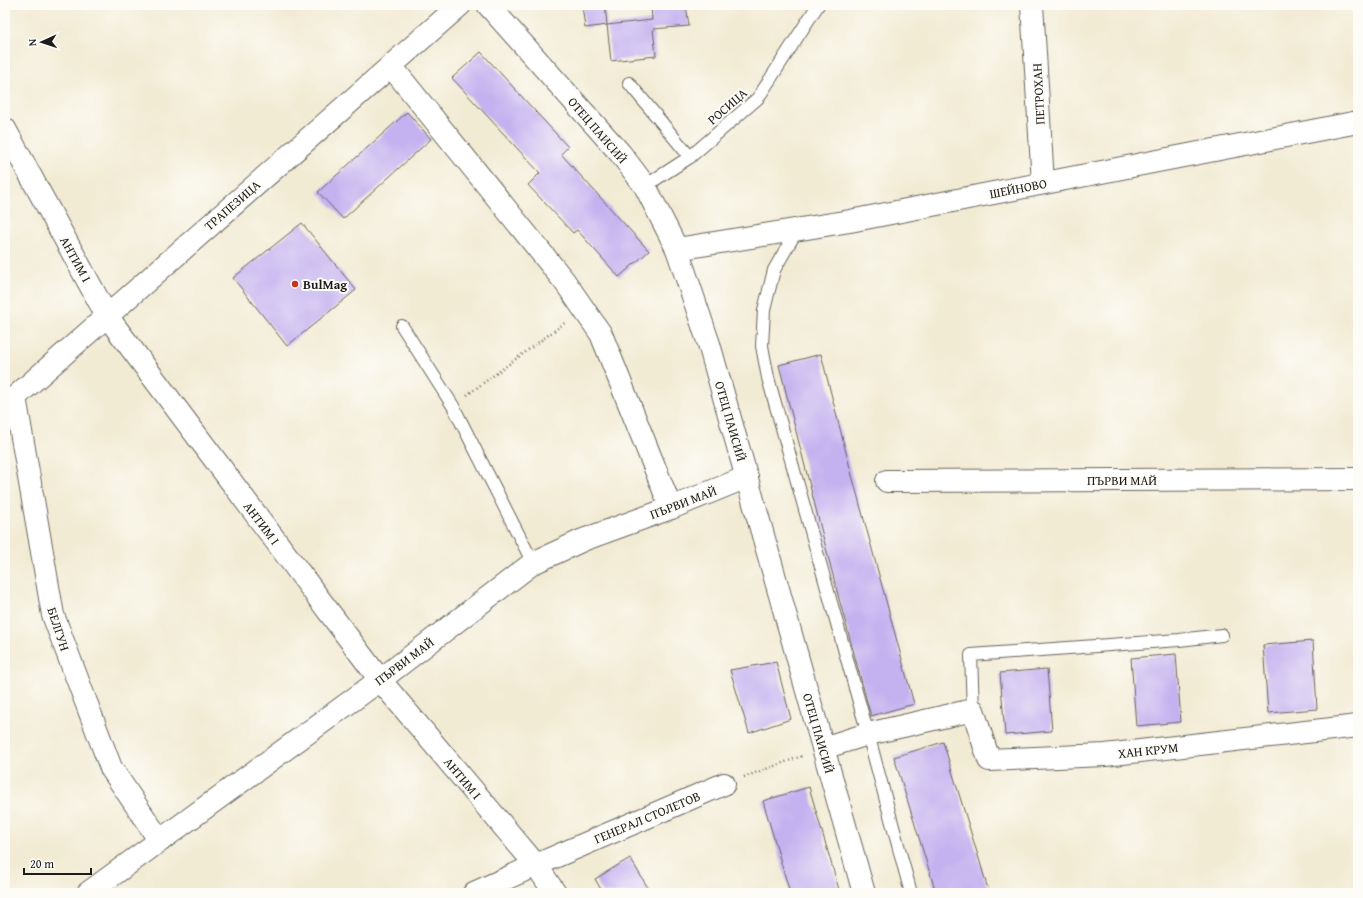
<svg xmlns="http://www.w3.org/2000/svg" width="1363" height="898" font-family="'Gentium Book Plus',serif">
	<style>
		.building { fill: #c4b2f0 }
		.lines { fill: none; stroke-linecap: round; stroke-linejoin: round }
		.lane-casing { stroke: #67645c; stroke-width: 14 }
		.street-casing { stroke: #67645c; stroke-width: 24 }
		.secondary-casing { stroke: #67645c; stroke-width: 24 }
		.path { stroke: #67645c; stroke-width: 2.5; stroke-dasharray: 1 3; stroke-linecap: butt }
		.lane { stroke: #fff; stroke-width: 12 }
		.street { stroke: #fff; stroke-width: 22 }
		.secondary { stroke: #fff; stroke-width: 22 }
		.poi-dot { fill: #c8321e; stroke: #fdfcf7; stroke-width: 1.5 }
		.labels { text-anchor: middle; stroke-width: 4; stroke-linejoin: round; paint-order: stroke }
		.street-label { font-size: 13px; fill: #1c1c1c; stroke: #fdfcf7 }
		.poi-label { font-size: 13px; font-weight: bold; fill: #1c1c1c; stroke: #fdfcf7; text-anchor: start }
	</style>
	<rect width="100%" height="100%" fill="#fdfcf7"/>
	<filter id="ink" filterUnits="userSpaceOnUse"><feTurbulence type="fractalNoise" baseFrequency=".025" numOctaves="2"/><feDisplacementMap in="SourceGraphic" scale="8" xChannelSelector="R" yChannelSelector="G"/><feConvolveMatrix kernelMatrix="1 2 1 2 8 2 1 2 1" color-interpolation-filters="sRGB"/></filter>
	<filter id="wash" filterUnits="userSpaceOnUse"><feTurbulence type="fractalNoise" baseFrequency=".012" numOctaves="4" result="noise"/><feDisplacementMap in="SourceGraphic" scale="16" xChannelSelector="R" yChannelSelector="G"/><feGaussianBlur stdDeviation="0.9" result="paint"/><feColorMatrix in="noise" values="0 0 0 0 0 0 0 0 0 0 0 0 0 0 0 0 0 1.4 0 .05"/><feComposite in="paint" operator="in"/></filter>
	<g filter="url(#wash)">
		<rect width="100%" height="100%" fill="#f2ebd4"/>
		<g id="blocks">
			<g class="building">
				<path d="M582,5h23l2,20 -22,3z"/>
				<path d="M651,5h35l3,21 -36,3 3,27 -45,5 -4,-36 45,-5z"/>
				<path d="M481,52l87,95 -7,7 88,97 -30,26 -42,-47 -4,3 -45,-48 12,-12 -88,-95z"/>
				<path d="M407,112l24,27 -88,80 -25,-27z"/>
				<path d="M302,223l54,67 -69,56 -54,-68z"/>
				<path d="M821,354l29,114 64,236 -43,12 -33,-121 -59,-230z"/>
				<path d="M1313,641l4,68 -49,4 -5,-68z"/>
				<path d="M1176,654l5,68 -45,4 -5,-68z"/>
				<path d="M776,662l15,57 -42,14 -19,-63z"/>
				<path d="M1047,669l5,62 -47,4 -5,-62z"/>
				<path d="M943,742l37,120 9,31h-53l-42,-136z"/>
				<path d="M809,787l31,106h-50l-27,-92z"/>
				<path d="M630,858l21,35h-48l-8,-14z"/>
			</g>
		</g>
	</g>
	<g filter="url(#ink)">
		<use href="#blocks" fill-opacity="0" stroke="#67645c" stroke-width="1"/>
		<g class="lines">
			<defs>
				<g id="lane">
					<path d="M629,83l61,74"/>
					<path d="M645,186l45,-29 68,-59 60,-93"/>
					<path d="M797,230l-23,40 -10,40 -2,36 6,32 100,356 43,159"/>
					<path d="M402,326l51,80 80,157"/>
					<path d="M973,710l-2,-55 208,-15 43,-5"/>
				</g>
				<g id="street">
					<path d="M1032,5l11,178"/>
					<path d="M391,66l174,216 36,52 70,174"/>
					<path d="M5,129l102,187 273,364 156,185 19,28"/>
					<path d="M677,249l173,-28 508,-99"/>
					<path d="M15,397l38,218 58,153 49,73"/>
					<path d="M5,406l455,-401"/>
					<path d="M887,481l471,-2"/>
					<path d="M823,748l45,-14 105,-24 16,50 116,-5 253,-29"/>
					<path d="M88,893l292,-213 153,-117 50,-23 88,-32 76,-31"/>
					<path d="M474,893l62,-28 188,-81"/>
				</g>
				<path id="secondary" d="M488,5l132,148 25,33 32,63 32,95 155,549"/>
			</defs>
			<use href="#lane" class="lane-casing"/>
			<use href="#street" class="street-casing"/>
			<use href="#secondary" class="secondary-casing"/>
			<g class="path">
				<path d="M467,395l99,-73"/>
				<path d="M744,777l58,-21"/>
			</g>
			<use href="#lane" class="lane"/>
			<use href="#street" class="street"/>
			<use href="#secondary" class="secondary"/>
		</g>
	</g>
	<circle class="poi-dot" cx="295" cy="284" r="4"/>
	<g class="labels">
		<g class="street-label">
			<text transform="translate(1038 94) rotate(-93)" y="5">ПЕТРОХАН</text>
			<text transform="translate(727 106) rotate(-41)" y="5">РОСИЦА</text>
			<text transform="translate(598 130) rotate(49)" y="5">ОТЕЦ ПАИСИЙ</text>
			<text transform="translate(1018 188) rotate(-11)" y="5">ШЕЙНОВО</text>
			<text transform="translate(232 205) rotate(-41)" y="5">ТРАПЕЗИЦА</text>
			<text transform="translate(76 259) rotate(61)" y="5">АНТИМ I</text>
			<text transform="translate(731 421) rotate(74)" y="5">ОТЕЦ ПАИСИЙ</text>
			<text x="1122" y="485">ПЪРВИ МАЙ</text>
			<text transform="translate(683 502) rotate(-21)" y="5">ПЪРВИ МАЙ</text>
			<text transform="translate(262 523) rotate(53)" y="5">АНТИМ I</text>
			<text transform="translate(59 629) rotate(72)" y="5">БЕЛГУН</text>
			<text transform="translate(404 661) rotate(-37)" y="5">ПЪРВИ МАЙ</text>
			<text transform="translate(819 733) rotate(74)" y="5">ОТЕЦ ПАИСИЙ</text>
			<text transform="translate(1148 750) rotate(-6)" y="5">ХАН КРУМ</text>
			<text transform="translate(463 778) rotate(50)" y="5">АНТИМ I</text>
			<text transform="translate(647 817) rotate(-23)" y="5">ГЕНЕРАЛ СТОЛЕТОВ</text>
		</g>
		<g class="poi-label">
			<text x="303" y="289">BulMag</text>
		</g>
	</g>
	<rect width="1363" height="898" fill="none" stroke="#fdfcf7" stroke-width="20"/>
	<g transform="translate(42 42) rotate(267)" stroke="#fdfcf7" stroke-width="3" paint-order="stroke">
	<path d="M0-3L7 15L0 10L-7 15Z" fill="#1c1c1c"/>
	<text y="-6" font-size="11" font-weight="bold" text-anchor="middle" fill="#1c1c1c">N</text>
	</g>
	<path d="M24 868v6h67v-6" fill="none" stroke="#1c1c1c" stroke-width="2"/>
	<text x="30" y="868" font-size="12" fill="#1c1c1c" stroke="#fdfcf7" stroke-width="3" paint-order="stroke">20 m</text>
</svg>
